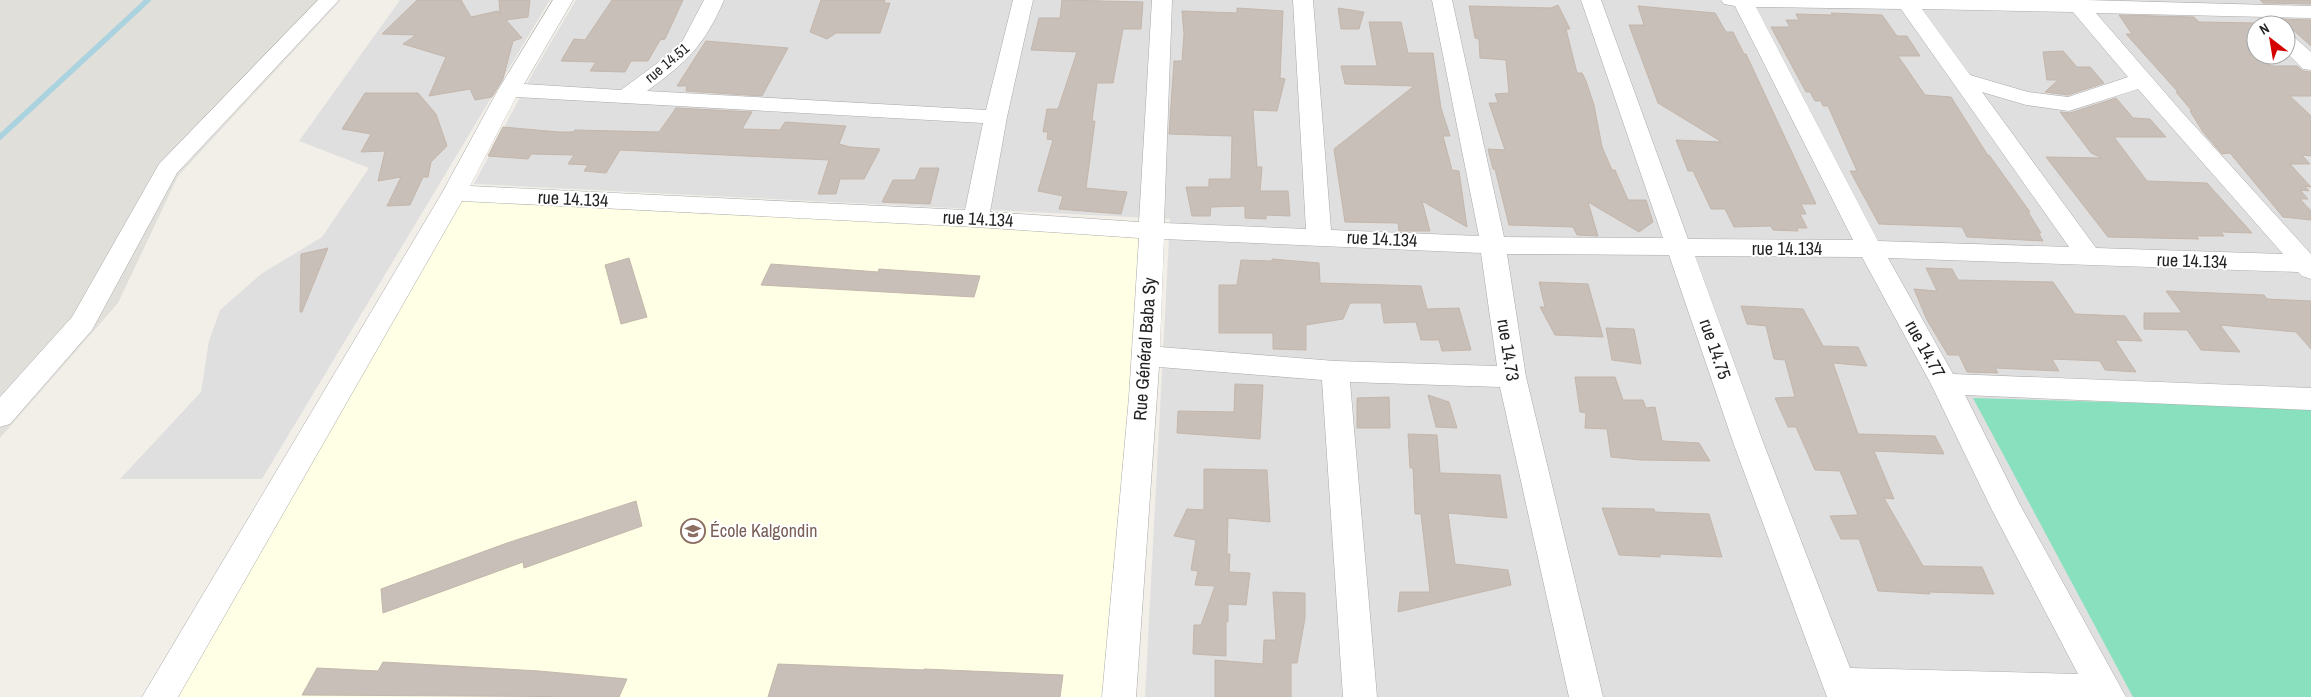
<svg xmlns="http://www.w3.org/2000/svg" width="2311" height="697" font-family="'Archivo Narrow',sans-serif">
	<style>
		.residential { fill: #e0dfdf; fill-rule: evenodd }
		.education { fill: #ffffe5 }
		.airport { fill: #e1dfda }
		.pitch { fill: #88e0be }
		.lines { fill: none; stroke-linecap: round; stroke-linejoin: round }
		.stream { stroke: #aad3df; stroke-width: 5.5 }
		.building { fill: #c7bfb8; stroke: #c4b6ab }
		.minor-casing { stroke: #a9a9a9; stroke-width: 1 }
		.minor { fill: #fff; fill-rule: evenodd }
		.labels { text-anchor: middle; stroke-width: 4; stroke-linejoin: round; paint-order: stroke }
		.far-street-label { font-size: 15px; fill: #222; stroke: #fff }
		.street-label { font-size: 18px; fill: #222; stroke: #fff }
		.education-label { font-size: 18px; fill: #785e54; stroke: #fff; text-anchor: start }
	</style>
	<rect width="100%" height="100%" fill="#f2efe9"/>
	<g class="residential">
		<path d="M400,0h150l-288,479h-142l81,-87 8,-51 11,-31 41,-36 61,-37 47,-69 -70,-27z"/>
		<path d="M576,0h1735v697h-1166l25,-478 -696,-35 60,-113zM2256,25h30v30h-30z"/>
	</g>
	<path class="education" d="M454,195l694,35 -35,467h-947z"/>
	<path class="airport" d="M0,0h341l-163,176 -60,127 -118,135z"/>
	<path class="pitch" d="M1973,398l338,10v289h-178z"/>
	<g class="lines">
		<path class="stream" d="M0,137l148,-137"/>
	</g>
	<g class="building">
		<path d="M417,0h44l10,17 27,-6 2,3 -1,-14h31l-2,17 -22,3 16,18 -9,3 -10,38 -11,18 -17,3 -5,-11 -41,7 17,-39 -43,-13 13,-9 -34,-1z"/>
		<path d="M612,0h71l-18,39 -5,1 -12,21h-17l-6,11 -35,-1 6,-9 -35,-1 13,-22 11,1z"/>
		<path d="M821,0h64l-1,3h6l-10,30h-44l-9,6 -17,-7z"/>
		<path d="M1062,0l81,2 -2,27h-18l-10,54h-16l-5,38h3l-9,67 41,4 -6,22 -62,-5 4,-13 -25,-5 15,-51 -6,-1 1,-7h-5l4,-23h11l19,-57 -46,-2 8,-32h21z"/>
		<path d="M2260,0h51v4l-48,-1z"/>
		<path d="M1558,5l12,24h-4l11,44h5l4,8 8,24 8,42 10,23h3l13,30h18l7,22 -14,10 -51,-30 10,34 -21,-1 -4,-8 -64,-2 -14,-56h-2l-5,-20 17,1 -16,-47h9l-3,-9 14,-1 -3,-33 -26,-2 -1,-19 -4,-1 -6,-32 82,2z"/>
		<path d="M1638,6l77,7 11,19h7l11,22h2l70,150h-15l5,10h-6l7,14h-10l1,3 -25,-1 -2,-4 -37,1 -9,-18h-14l-18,-38h-5l-12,-31 46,2 -64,-39 -29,-78h15z"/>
		<path d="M1237,8l46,3 -3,67 5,1 -8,32 -24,-1 4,57h5l-2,24h28l2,25 -24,-1v4l-21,-1v-12l-34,1 -1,9h-18l-6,-29h23v-8h22l1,-43 -63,-2 5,-73h8l2,-27 -2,-23 55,2z"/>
		<path d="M1338,8l26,4 -5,17h-18z"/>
		<path d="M1831,13l51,2 15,21h10l13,20h-22l27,39 26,2 36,57 -1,1h3l41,57h-2l13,21 -3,-1 5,9 -76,-4 -5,-10 -83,-3 -29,-53h7l-29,-65h-5l-2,-5h-6l-5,-9h-4l-35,-65h19l-4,-7h13l-3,-6 37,1z"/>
		<path d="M2119,15l75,2 5,5 57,1v32h6l9,11h26l6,5 8,1v24h-21l21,20v40l-9,-1 8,9h-20l21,23 -6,-1 4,5 -9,-1 8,9h-8l11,12v9l-28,-3 -53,-64 -8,1 -19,-22 -13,-21h2l-16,-19h2l-52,-58h6z"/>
		<path d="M2281,19l30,1v26z"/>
		<path d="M1369,22h32l7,31h25l8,55 9,28h-7l9,34 7,1 8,56 -45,-26 8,30h-31l-1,-8 -53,-1 -11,-73 80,-63 -69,-2 -4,-18h36z"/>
		<path d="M706,41l58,5 24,2 -26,48 -76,-5 1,-5h-10z"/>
		<path d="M2063,51l14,16h13l14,16 -36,12 -23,-3 13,-12h-11l-4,-28z"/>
		<path d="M365,93h53l18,21 11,32 -16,16 -3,15h-5l-13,28 -23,1 14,-29 -23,4 7,-30 -24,1 10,-18 -29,-5z"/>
		<path d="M2116,98l17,20 17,1 16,18h-52l33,44 60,2 45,50 -31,-1 3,4h-28l3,3 -91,-2 -62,-80 56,1 -11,-5 -31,-41 10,1z"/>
		<path d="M676,108l76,4 -10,17 38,1 5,-8 61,4 -7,18 11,3 30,2 -16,30h-24l-4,15h-18l11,-34 -209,-10 -14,23 -22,-2 4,-6 -20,-1 6,-9 -43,-1 -3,5 -40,-3 15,-29 56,5h14l2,-2 84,2z"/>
		<path d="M920,168h19l-9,36 -48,-2 11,-22h22z"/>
		<path d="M328,248l-26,64h-2l1,-58z"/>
		<path d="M629,258l18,59 -26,7 -16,-59z"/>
		<path d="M1272,259l47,4 1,20 101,3 6,23 32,-1 12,42 -29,1 -3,-11h-18l-5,-18 -32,1 -3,-20h-31l-7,16 -37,6v25l-33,-1v-16h-54v-48h18l4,-25 31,1z"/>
		<path d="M771,264l107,8 1,-3 101,7 -6,21 -213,-12z"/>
		<path d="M1926,268l26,1 6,11 95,2 22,32 50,2 17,25 -27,-1 21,32 -31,-2 -5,-9 -48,-2 7,12 -64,-3 3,5 -31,-1 -8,-17h-11l-21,-35 -13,-31 23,2z"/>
		<path d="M1539,282l49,2 15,53 -48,-2 -15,-28h5z"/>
		<path d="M2166,291l98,4 3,4 44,2v48l-15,-17 -76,-7 20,27 -39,-2 -14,-20 -43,-1v-16h38z"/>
		<path d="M1741,306l62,3 20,37 35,1 9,19 -34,-3 25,71 77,2 9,18 -70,-3 20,48 -10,-1 39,68 59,1 12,27 -65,-2 1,2 -52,-3 -19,-52h-18l-11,-23 28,-1 -18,-44 -25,-1 -19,-43h-8l-13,-29 20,-1 -10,-37 -11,-1 -8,-33 -19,-2z"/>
		<path d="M1606,328l28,1 7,35 -29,-4z"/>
		<path d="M1575,377h40l8,23h20l3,8 9,-1 7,34 37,2 11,18 -69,-1 -30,-3 -4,-28 -22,-1 1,-15 -6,-1z"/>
		<path d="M1235,384l28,1 -3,54 -83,-6 1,-22 56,1z"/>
		<path d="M1428,395l21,7 8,26 -21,-1z"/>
		<path d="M1389,397l1,31h-33v-30z"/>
		<path d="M1408,434l29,1 3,38 60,2 7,43 -59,-5 7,51 53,6 3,15 -113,27 2,-20h30l-9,-78h-6l-2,-46h-3z"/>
		<path d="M1204,469l63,1 3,52 -42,-4 -1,36h3l-1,18 21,1 -4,32 -18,-1v18l-2,-1v35l-33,-2 1,-29h7l14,-39 -20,-1 3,-14 -7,-1 5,-30 -22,-4 13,-27 17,1z"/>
		<path d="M636,501l6,25 -118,42 -1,-6 -140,51 -2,-24 126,-46z"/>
		<path d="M1602,508l52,1 1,3 54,2 13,43 -62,-3v3l-41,-2z"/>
		<path d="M1273,592l32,1v25l-8,45h-6v34h-76v-37l48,4 1,-24h12z"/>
		<path d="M383,662l156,9 88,8 -8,18 -317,-2 15,-27 61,3z"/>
		<path d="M778,664l146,6v-1l139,6 -3,22h-292z"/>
	</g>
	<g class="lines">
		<defs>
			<g id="minor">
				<path d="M318,0h21l-162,173 -85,157 -82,94 -10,3v-30l72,-80 87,-153z"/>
				<path d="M553,0h20l-49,84 97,6 46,-34 16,-16 21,-40h20c-20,46 -37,62 -77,91l339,19 27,-110h20l-26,117 -17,95 149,10 13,-222h20l-8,223 142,6 -13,-229h20l18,230 148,6 -47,-236h20l52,237 159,1 -82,-238h20l87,239 165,1 -118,-234 -11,-2 -3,-4h364l226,6v12l-215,-5 85,98 130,143v25l-9,-3 -4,-4 -410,-14 65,116 358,14v22l-346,-15 54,108 107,194h-299l-94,-255 -64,-187 -162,-1 19,123 77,320h-34l-69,-310 -150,-5 27,315h-34l-21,-317 -163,-13 -23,330h-34l27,-300 10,-159 -163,-11 -514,-26 -284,496h-36l300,-504 56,-103zM1756,7l145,2 168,238 -191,-6zM1922,9l151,3 55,65 -60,20 -40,-5 -58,-17zM2138,89l145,165 -187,-6 -114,-156 44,13 43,6zM516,97l467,26 -18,87 -495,-24zM1164,239l317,14 16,113 -162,-5 -175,-14zM1695,256l167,1 69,127 61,126 86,164 -228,-6 -87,-226z"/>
				<path d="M2286,34l7,2 18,16v18l-8,-1 -17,-17z"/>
			</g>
		</defs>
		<use href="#minor" class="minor-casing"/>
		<use href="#minor" class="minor"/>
	</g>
	<defs>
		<symbol id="school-ring" viewBox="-11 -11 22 22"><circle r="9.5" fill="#fff" stroke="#8d6e63" stroke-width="1.5"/><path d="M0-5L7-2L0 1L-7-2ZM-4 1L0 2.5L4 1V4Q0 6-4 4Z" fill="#8d6e63"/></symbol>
	</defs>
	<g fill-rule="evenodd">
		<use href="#school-ring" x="679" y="517" width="28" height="28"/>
	</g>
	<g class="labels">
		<g class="far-street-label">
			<text transform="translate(667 63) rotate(-40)" y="5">rue 14.51</text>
		</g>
		<g class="street-label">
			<text transform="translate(573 199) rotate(3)" y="6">rue 14.134</text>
			<text transform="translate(978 219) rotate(3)" y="6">rue 14.134</text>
			<text transform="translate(1382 239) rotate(3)" y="6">rue 14.134</text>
			<text x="1787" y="255">rue 14.134</text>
			<text transform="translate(2192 261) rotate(2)" y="6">rue 14.134</text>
			<text transform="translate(1145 349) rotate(-86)" y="6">Rue Général Baba Sy</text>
			<text transform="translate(1715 349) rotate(71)" y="6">rue 14.75</text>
			<text transform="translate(1925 349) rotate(61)" y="6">rue 14.77</text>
			<text transform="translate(1508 350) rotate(81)" y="6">rue 14.73</text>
		</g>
		<g class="education-label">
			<text x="710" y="537">École Kalgondin</text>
		</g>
	</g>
	<g transform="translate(2271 40) rotate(329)"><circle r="24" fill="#ffffff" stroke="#a7a7a7"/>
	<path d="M0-4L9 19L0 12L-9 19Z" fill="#d40000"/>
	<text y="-8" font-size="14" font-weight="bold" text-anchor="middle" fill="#222222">N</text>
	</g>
</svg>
